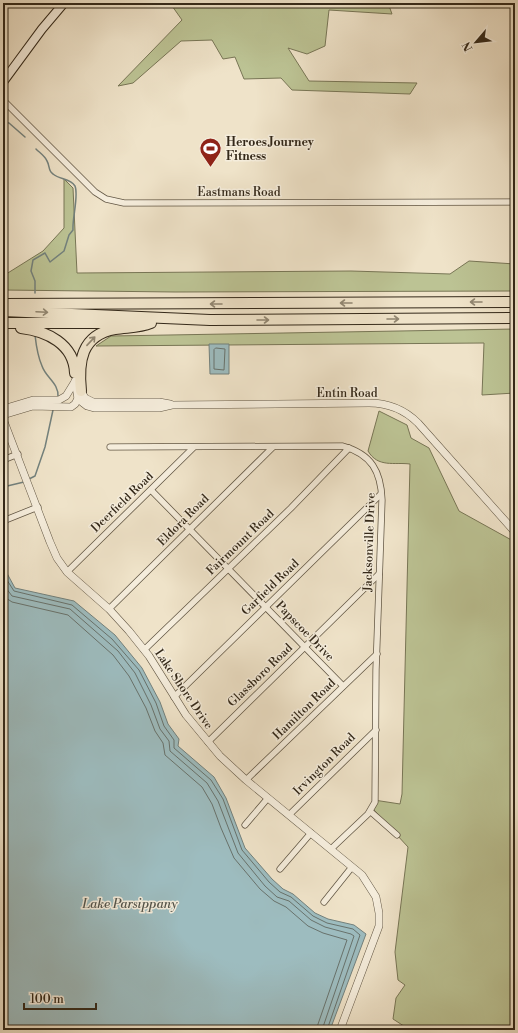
<svg xmlns="http://www.w3.org/2000/svg" width="518" height="1033" font-family="'Libre Bodoni',serif">
	<style>
		.green { fill: #bcc394; stroke: #787656 }
		.water { fill: #9dbcbf; stroke: #73817d }
		.lines { fill: none; stroke-linecap: round; stroke-linejoin: round }
		.shore { stroke: #68726c; stroke-width: 1 }
		.stream { stroke: #73817d; stroke-width: 1.5 }
		.minor-casing { stroke: #625745; stroke-width: 7 }
		.tertiary-casing { stroke: #625745; stroke-width: 8 }
		.secondary-casing { stroke: #332819; stroke-width: 10 }
		.motorway-casing { stroke: #332819; stroke-width: 12 }
		.minor { stroke: #f5eddc; stroke-width: 5.5 }
		.tertiary { stroke: #f5eddc; stroke-width: 7 }
		.secondary { stroke: #f5eddc; stroke-width: 8 }
		.motorway { stroke: #efe3c9; stroke-width: 10 }
		.oneway { stroke: #918671 }
		.labels { text-anchor: middle; stroke-width: 3; stroke-linejoin: round; paint-order: stroke }
		.poi-label { font-size: 12px; font-weight: bold; fill: #332819; stroke: #f5eddc; text-anchor: start }
		.street-label { font-size: 12px; fill: #332819; stroke: #f5eddc }
		.water-label { font-size: 13px; font-style: italic; fill: #53544b; stroke: #f5eddc }
	</style>
	<rect width="100%" height="100%" fill="#efe3c9"/>
	<filter id="stains"><feTurbulence type="fractalNoise" baseFrequency=".005" numOctaves="4"/><feColorMatrix values="0 0 0 0 .2 0 0 0 0 .09 0 0 0 0 .02 0 0 0 .5 -.17"/></filter>
	<radialGradient id="worn" r=".72"><stop offset=".6" stop-color="#630" stop-opacity="0"/><stop offset="1" stop-color="#630" stop-opacity=".3"/></radialGradient>
	<g class="green">
		<path d="M170,3h218l4,11 -63,-4 -4,36 -18,8 -19,-6 21,33 108,2 -7,11 -118,-4 -11,-12 -37,1 -9,-22 -12,2 -11,-19 -31,1 -48,42 -15,3 64,-66z"/>
		<path d="M64,179l9,9 4,85 274,-2 99,3 19,-13 46,3v27l-340,1 -172,-2v-14l40,-25 21,-23z"/>
		<path d="M515,329v64l-33,2 2,-52 -388,3 15,-10z"/>
		<path d="M379,411l28,14 4,13 18,10 30,63 56,31v488h-105l-17,-11 3,-21 9,-13 -7,-5 -3,-28 13,-105 -35,-38 1,-9 26,4 2,-10 8,-330c-16,-2 -32,4 -42,-13z"/>
	</g>
	<g class="water">
		<path d="M209,344h20v30h-19z"/>
		<path d="M3,566l12,22 59,13 41,34 27,33 18,34 8,22 11,15 -1,7 36,31 12,21 19,50 27,31 11,10 10,5 22,19 13,6 26,6 12,9 -36,96h-327z"/>
	</g>
	<g class="lines">
		<g class="shore">
			<path d="M216,348l9,1 -1,21 -10,-1v-19z"/>
			<path d="M3,574l11,17 58,14 40,34 27,31 17,33 8,23 10,14v8l37,32 12,19 19,51 27,32 11,10 11,5 22,19 14,7 26,6 7,6 -33,95"/>
			<path d="M3,584l9,12 58,13 48,42 17,22 16,32 9,24 9,12 1,10 37,32 11,18 20,52 27,33 12,11 12,4 22,19 14,7 26,7 3,2 -32,94"/>
			<path d="M3,596l9,6 56,13 45,40 16,21 17,32 9,23 8,12 2,12 37,32 10,17 9,24 13,30 26,31 14,12 12,6 22,19 15,7 24,7 -31,90"/>
		</g>
		<g class="stream">
			<path d="M3,122l6,1 16,14"/>
			<path d="M35,293v-12l-4,-10 2,-11 12,-7 5,9 14,-11 5,-16 4,-5c-1,-11 6,-35 2,-44 -5,-8 -15,-6 -22,-12 -5,-3 -3,-8 -6,-13 -2,-5 -7,-8 -11,-12"/>
			<path d="M35,335c1,9 3,22 7,31 4,12 17,17 16,31"/>
			<path d="M29,479l6,-3 10,-29 8,-37"/>
			<path d="M3,487l21,-5"/>
		</g>
		<defs>
			<g id="minor">
				<path d="M3,100l92,92 11,7 18,4 391,-1"/>
				<path d="M110,447l232,-1c30,8 39,26 40,54l-6,170 -1,132 -7,12 -37,35"/>
				<path d="M3,460l15,-6"/>
				<path d="M151,490l192,196"/>
				<path d="M3,521l35,-14"/>
				<path d="M67,572l126,-124"/>
				<path d="M109,609l164,-162"/>
				<path d="M144,650l147,-142 58,-60"/>
				<path d="M174,697l207,-203"/>
				<path d="M208,742l171,-168"/>
				<path d="M246,780l131,-126"/>
				<path d="M371,812l26,23"/>
				<path d="M289,815l87,-85"/>
				<path d="M245,825l23,-27"/>
				<path d="M280,869l31,-36"/>
				<path d="M324,902l28,-35"/>
			</g>
			<g id="tertiary">
				<path d="M75,381l3,18 9,7 7,2h65l13,-3 197,-2c20,0 35,6 49,20l97,109"/>
				<path d="M81,391l4,7 8,4h66l11,2"/>
				<path d="M3,409l30,-9h26l7,-4 8,-13"/>
				<path d="M3,415l30,-9 38,1 4,-3 5,-9"/>
				<path d="M3,419l47,123 7,16 10,14 42,37 20,22 20,25 37,59 34,41 26,24 116,95 14,22 3,16v13l-39,104"/>
			</g>
			<path id="secondary" d="M3,82l39,-53 22,-26"/>
			<g id="motorway">
				<path d="M3,304l512,-2"/>
				<path d="M3,311l207,9 305,-2"/>
				<path d="M3,323h135"/>
				<path d="M21,328c26,3 53,16 54,45"/>
				<path d="M81,391c-3,-29 0,-56 34,-62 13,-2 24,-1 36,-6"/>
			</g>
		</defs>
		<use href="#minor" class="minor-casing"/>
		<use href="#tertiary" class="tertiary-casing"/>
		<use href="#secondary" class="secondary-casing"/>
		<use href="#motorway" class="motorway-casing"/>
		<use href="#minor" class="minor"/>
		<use href="#tertiary" class="tertiary"/>
		<use href="#secondary" class="secondary"/>
		<use href="#motorway" class="motorway"/>
	</g>
	<defs><path id="oneway-shaft" d="M-6 0H5M1.5-3L5.5 0L1.5 3" fill="none" stroke-width="1.6" stroke-linecap="round" stroke-linejoin="round"/></defs>
	<g class="oneway">
		<use href="#oneway-shaft" transform="translate(476 302) rotate(180)"/>
		<use href="#oneway-shaft" transform="translate(346 303) rotate(180)"/>
		<use href="#oneway-shaft" transform="translate(216 304) rotate(180)"/>
		<use href="#oneway-shaft" transform="translate(42 312) rotate(3)"/>
		<use href="#oneway-shaft" transform="translate(393 319)"/>
		<use href="#oneway-shaft" transform="translate(263 320)"/>
		<use href="#oneway-shaft" transform="translate(91 341) rotate(-47)"/>
	</g>
	<defs>
		<symbol id="stadium-pin" viewBox="-11 -11 22 30"><path d="M0 17L-7.5 6A9.5 9.5 0 1 1 7.5 6Z" fill="#8f2418" stroke="#f5eddc"/><path d="M0-5a6.5 5 0 1 0 0 10a6.5 5 0 1 0 0-10ZM-3.5-1.8h7v3.6h-7Z" fill="#fff"/></symbol>
	</defs>
	<g fill-rule="evenodd">
		<use href="#stadium-pin" x="198" y="136" width="25" height="34"/>
	</g>
	<g class="labels">
		<g class="poi-label">
			<text x="226" y="146">Heroes Journey<tspan x="226" dy="14">Fitness</tspan></text>
		</g>
		<g class="street-label">
			<text x="239" y="196">Eastmans Road</text>
			<text x="347" y="397">Entin Road</text>
			<text transform="translate(122 502) rotate(-44)" y="4">Deerfield Road</text>
			<text transform="translate(183 520) rotate(-45)" y="4">Eldora Road</text>
			<text transform="translate(240 542) rotate(-44)" y="4">Fairmount Road</text>
			<text transform="translate(369 542) rotate(-88)" y="4">Jacksonville Drive</text>
			<text transform="translate(270 587) rotate(-44)" y="4">Garfield Road</text>
			<text transform="translate(305 631) rotate(46)" y="4">Papscoe Drive</text>
			<text transform="translate(260 675) rotate(-44)" y="4">Glassboro Road</text>
			<text transform="translate(184 689) rotate(56)" y="4">Lake Shore Drive</text>
			<text transform="translate(304 709) rotate(-44)" y="4">Hamilton Road</text>
			<text transform="translate(324 764) rotate(-45)" y="4">Irvington Road</text>
		</g>
		<g class="water-label">
			<text x="130" y="908">Lake Parsippany</text>
		</g>
	</g>
	<rect width="518" height="1033" fill="none" stroke="#efe3c9" stroke-width="16"/>
	<rect x="4" y="4" width="510" height="1025" fill="none" stroke="#332819" stroke-width="2"/>
	<rect x="8" y="8" width="502" height="1017" fill="none" stroke="#332819"/>
	<g transform="translate(476 42) rotate(242)" stroke="#f5eddc" stroke-width="3" paint-order="stroke">
	<path d="M0-3L7 15L0 10L-7 15Z" fill="#332819"/>
	<text y="-6" font-size="11" font-weight="bold" text-anchor="middle" fill="#332819">N</text>
	</g>
	<path d="M24 1003v6h72v-6" fill="none" stroke="#332819" stroke-width="2"/>
	<text x="30" y="1003" font-size="12" fill="#332819" stroke="#f5eddc" stroke-width="3" paint-order="stroke">100 m</text>
	<rect width="100%" height="100%" filter="url(#stains)"/>
	<rect width="100%" height="100%" fill="url(#worn)"/>
</svg>
